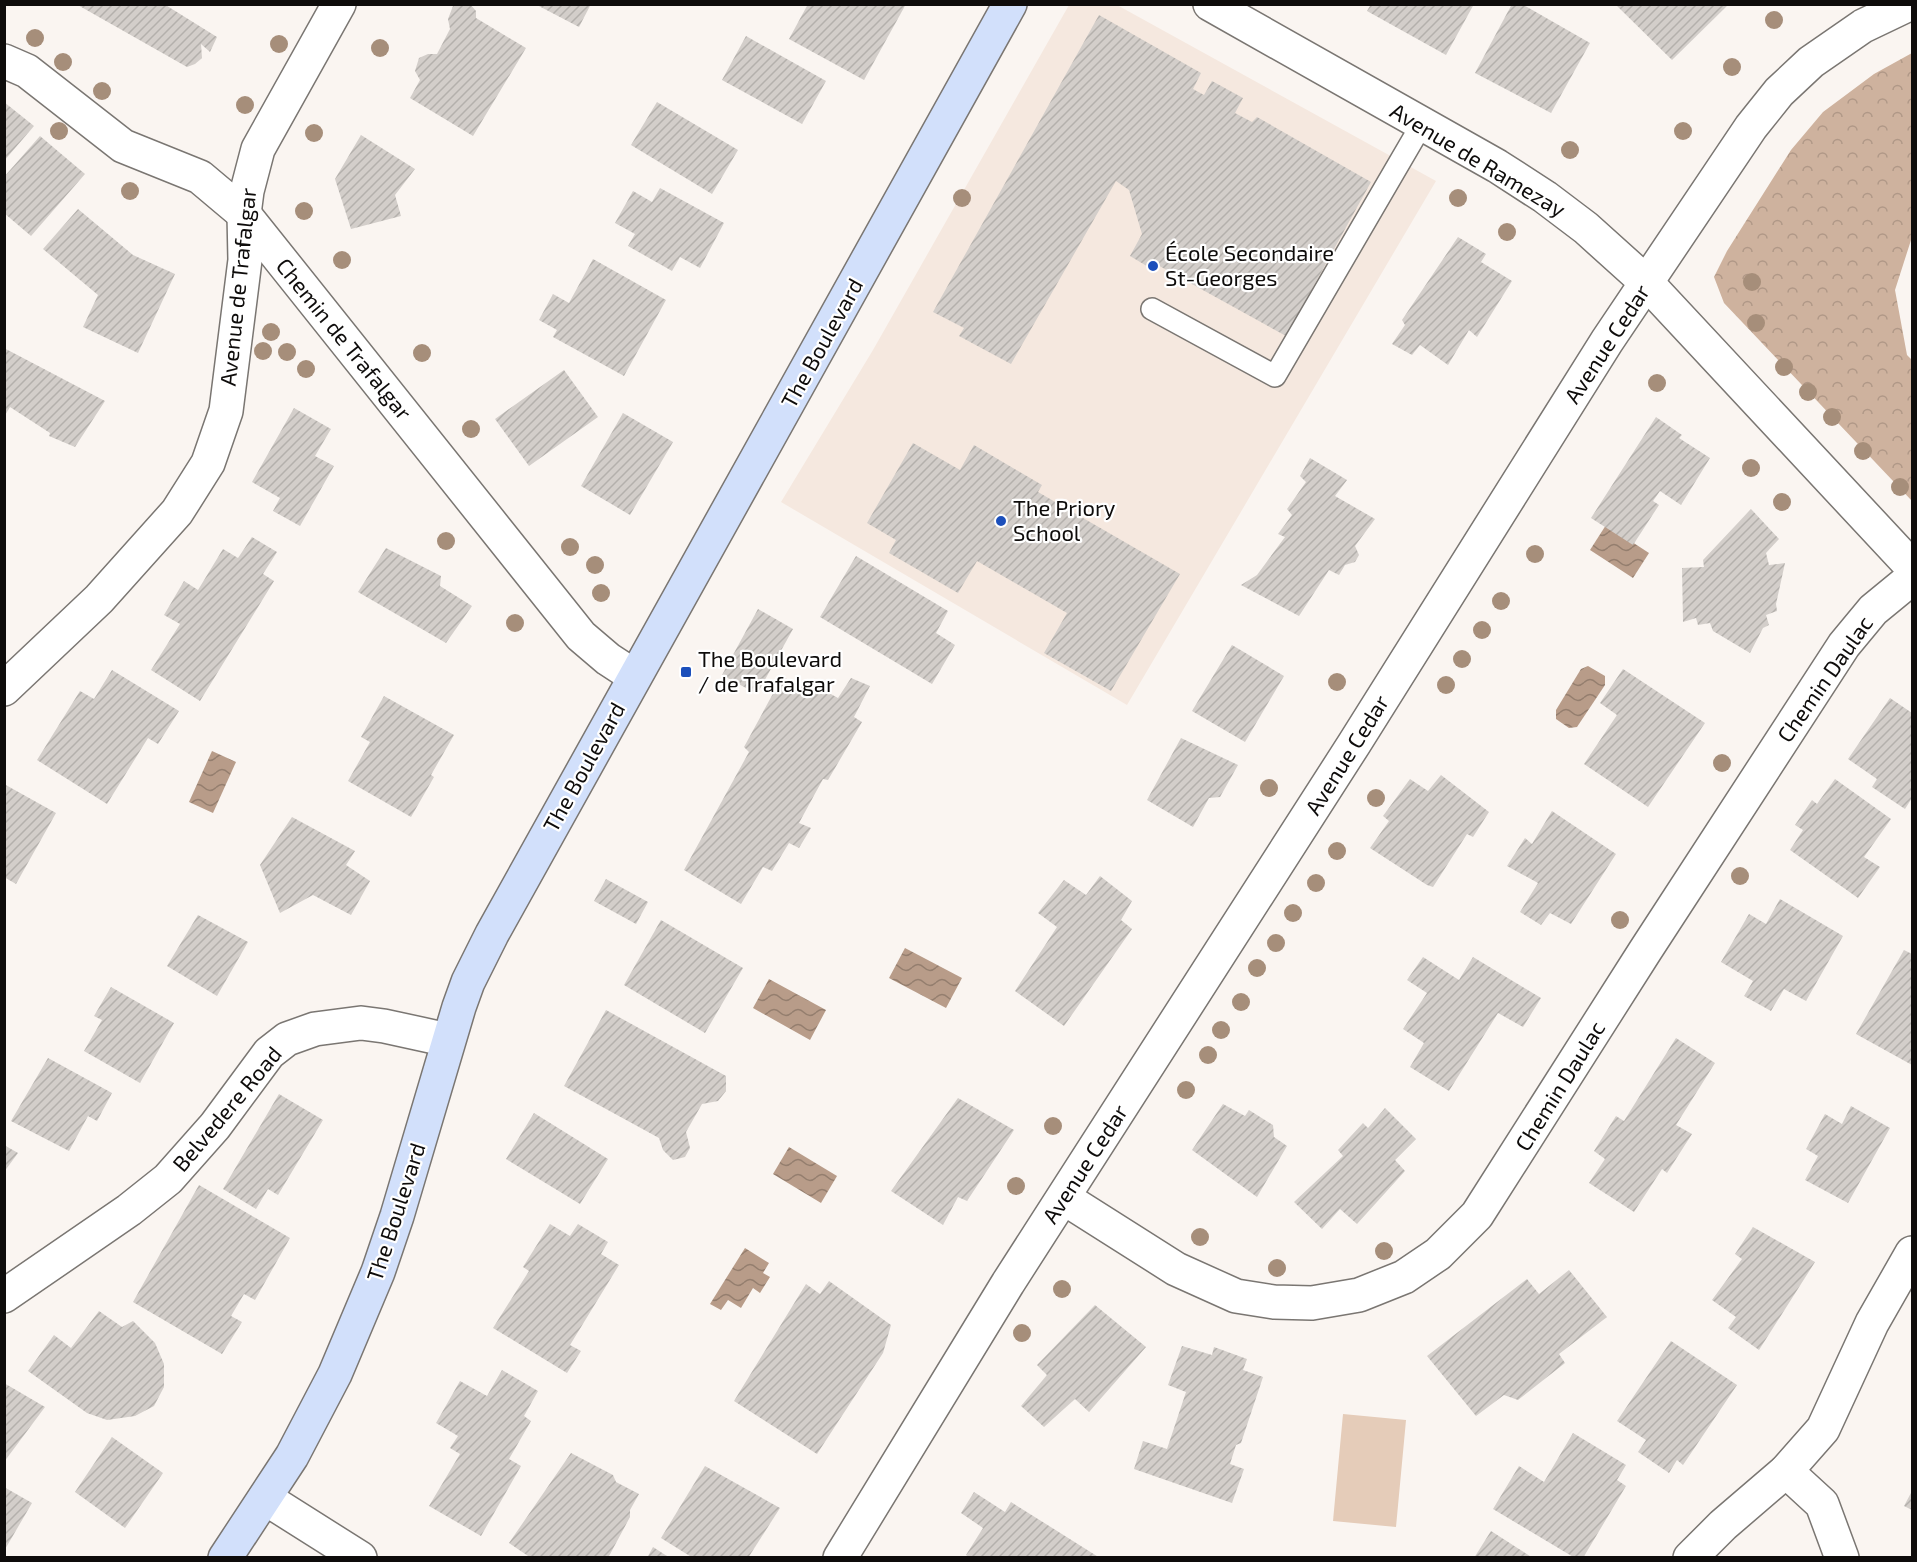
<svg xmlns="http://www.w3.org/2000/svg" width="1917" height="1562" font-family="'Exo 2',sans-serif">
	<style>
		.built { fill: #f5e8df }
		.grass { fill: #e5ccb9 }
		.forest { fill: url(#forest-crowns) }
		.water { fill: url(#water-waves) }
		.building { fill: url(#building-hatch) }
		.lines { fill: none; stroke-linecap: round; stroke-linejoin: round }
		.service-casing { stroke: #7a7672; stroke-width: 24 }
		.minor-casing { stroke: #7a7672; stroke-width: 36 }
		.secondary-casing { stroke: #7a7672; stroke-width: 36 }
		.service { stroke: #fff; stroke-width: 21 }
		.minor { stroke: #fff; stroke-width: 33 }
		.secondary { stroke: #d2e0fb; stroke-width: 33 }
		.tree { fill: #a68e7a }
		.poi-dot { fill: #1c4fbb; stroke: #fff; stroke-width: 2 }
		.labels { text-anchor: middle; stroke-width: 4.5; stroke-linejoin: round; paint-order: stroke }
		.street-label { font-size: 22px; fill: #0e0c0b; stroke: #fff }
		.poi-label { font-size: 22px; fill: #0e0c0b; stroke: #fff; text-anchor: start }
	</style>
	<defs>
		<pattern id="forest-crowns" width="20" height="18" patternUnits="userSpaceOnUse" patternTransform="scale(1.5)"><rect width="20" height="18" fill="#ceb29e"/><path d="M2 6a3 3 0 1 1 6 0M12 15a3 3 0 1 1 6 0" fill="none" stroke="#b09887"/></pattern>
		<pattern id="water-waves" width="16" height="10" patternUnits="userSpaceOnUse" patternTransform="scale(1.5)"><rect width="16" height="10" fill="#b89c89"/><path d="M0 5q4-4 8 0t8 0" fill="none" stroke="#947e6e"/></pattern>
		<pattern id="building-hatch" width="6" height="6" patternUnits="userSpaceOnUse" patternTransform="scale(1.5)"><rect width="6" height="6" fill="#d3ceca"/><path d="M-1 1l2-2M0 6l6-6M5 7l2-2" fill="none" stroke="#b4b0ac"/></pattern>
	</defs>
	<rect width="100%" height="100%" fill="#faf5f1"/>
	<path class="built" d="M1069,5h48l319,176 -309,524 -346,-203 92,-152z"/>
	<path class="grass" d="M1343,1414l63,6 -10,107 -63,-6z"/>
	<path class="forest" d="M1912,53v184l-17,53 12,65 5,5v141l-188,-198 -10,-26 13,-26 64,-101 32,-38 51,-38z"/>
	<g class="water">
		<path d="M1606,525l43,28 -16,25 -43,-28z"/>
		<path d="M1588,666l17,10v9l-28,42 -8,1 -13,-9v-9l25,-41z"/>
		<path d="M212,751l24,11 -23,51 -24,-11z"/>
		<path d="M905,948l57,30 -16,30 -57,-30z"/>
		<path d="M769,979l57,31 -16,30 -57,-32z"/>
		<path d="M789,1147l48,29 -16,27 -48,-29z"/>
		<path d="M745,1248l24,15 -6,10 7,4 -10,16 -7,-5 -12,20 -13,-8 -7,10 -11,-6z"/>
	</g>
	<g class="building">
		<path d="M76,4h88l53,33 -7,15 -9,-8 1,14 -7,6 -8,3z"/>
		<path d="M470,4l6,7v7l50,30 -53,88 -63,-38 10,-18 -5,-9 4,-13 9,-4h9l13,-25 -2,-10 5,-13z"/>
		<path d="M535,4h56l-12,23z"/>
		<path d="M808,4h98l-42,76 -75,-41z"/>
		<path d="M1371,4h103l-28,51 -79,-44z"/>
		<path d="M1512,4h10l68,39 -39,70 -76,-40z"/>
		<path d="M1615,4h114l-57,56z"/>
		<path d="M1099,15l102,58 -8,16 11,6 8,-14 31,17 -8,15 17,9 5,-5 114,65 -85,154 -132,-73 -4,5 -20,-12 12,-22 -13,-44 -13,-9 -105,183 -52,-28 5,-8 -31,-16z"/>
		<path d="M746,36l80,45 -24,43 -80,-44z"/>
		<path d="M4,102l30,24 -30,35z"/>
		<path d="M657,102l81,48 -26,44 -81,-49z"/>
		<path d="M361,135l54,34 -20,26 6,21 -50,13 -16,-50z"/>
		<path d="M40,136l45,38 -54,62 -27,-23v-36z"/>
		<path d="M660,188l64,35 -24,45 -20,-11 -8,14 -44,-25 7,-12 -20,-11 18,-32 19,11z"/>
		<path d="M78,209l55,46 42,19 -37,79 -55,-26 15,-32 -55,-46z"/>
		<path d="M1458,237l28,17 -5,8 31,19 -35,56 -8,-7 -21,35 -28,-20 -8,10 -20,-11 13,-19 -3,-5z"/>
		<path d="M593,259l73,41 -42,76 -71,-39 4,-7 -18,-10 14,-26 16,9z"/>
		<path d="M4,348l101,53 -30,46 -26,-11 1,-3 -40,-26 -6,10z"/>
		<path d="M564,370l34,47 -69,49 -34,-47z"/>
		<path d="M294,408l37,21 -16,27 19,10 -34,60 -27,-15 7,-13 -28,-16z"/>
		<path d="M623,413l50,29 -43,73 -49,-29z"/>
		<path d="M1656,417l26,18 -3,3 31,20 -29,47 -21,-14 -7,10 6,4 -26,40 -42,-27z"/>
		<path d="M913,443l47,27 14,-25 68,40 -4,7 142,82 -69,117 -67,-38 23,-40 -90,-52 -19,32 -69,-40 7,-13 -29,-17z"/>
		<path d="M1310,458l37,22 -12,16 40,23 -20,27 4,9 -4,7 -10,3 -6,10 -10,-5 -30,46 -58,-31 16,-10 28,-38 -7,-3 14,-19 -5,-6 19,-27 -6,-6z"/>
		<path d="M1751,509l28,30 -13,14 3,12 16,-2 -9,41 1,7 -11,4 3,10 -6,3 -13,25 -37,-22 -3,-8 -12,2 -2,-7 -13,4 -1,-54 22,-1 -1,-7z"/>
		<path d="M252,537l25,15 -14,22 11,7 -74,120 -49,-31 29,-46 -16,-9 20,-34 14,9 25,-41 15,9z"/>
		<path d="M386,548l55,28 -1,10 32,20 -26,37 -88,-51z"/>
		<path d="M856,556l92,55 -12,22 19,12 -23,39 -112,-67z"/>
		<path d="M758,609l35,20 -36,65 -35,-19z"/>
		<path d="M1232,645l52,31 -39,66 -53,-31z"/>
		<path d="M1623,669l82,54 -57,84 -64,-43 33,-49 -17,-12z"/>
		<path d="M112,670l67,41 -21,33 -10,-6 -41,66 -70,-44 43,-69 14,8z"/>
		<path d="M782,677l25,10 4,-4 27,15 13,-20 19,8 -16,31 8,5 -34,58 -5,-1 -24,44 12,5 -12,20 -10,-5 -17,28 -9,-4 -22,37 -57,-34 65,-118 -5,-5z"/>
		<path d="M384,696l70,39 -23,40 3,2 -23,40 -63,-36 22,-39 -9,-5z"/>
		<path d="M1890,698l22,15v85l-7,11 -33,-22 5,-8 -29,-20z"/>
		<path d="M1181,738l57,27 -18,32 -11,1 -16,29 -46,-27z"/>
		<path d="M1441,775l48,37 -16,25 -6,-3 -34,53 -6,-2 -57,-37 19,-27 -6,-5 27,-37 18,12z"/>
		<path d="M1835,779l56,40 -27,38 16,10 -22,31 -68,-48 13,-20 -8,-5 17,-25 5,4z"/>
		<path d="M4,784l52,29 -40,71 -12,-7z"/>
		<path d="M1552,811l64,43 -45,70 -21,-11 -9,12 -21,-13 18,-29 -31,-17 18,-28 7,6z"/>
		<path d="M292,817l63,34 -9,14 24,16 -19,34 -38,-20 -33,18 -20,-48z"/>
		<path d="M1100,876l32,25 -11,19 11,9 -68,97 -49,-35 42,-64 -19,-14 26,-33 22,15z"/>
		<path d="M606,879l42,23 -12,22 -42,-23z"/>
		<path d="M1780,899l63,37 -37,65 -22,-12 -13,22 -27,-15 9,-15 -32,-19 28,-48 17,10z"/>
		<path d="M198,915l50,27 -31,54 -50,-30z"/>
		<path d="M661,920l82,48 -38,65 -81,-48z"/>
		<path d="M1904,950l8,4v111l-56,-31z"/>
		<path d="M1423,957l36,23 14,-23 68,41 -18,29 -25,-14 -49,78 -39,-24 14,-24 -21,-14 24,-36 -20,-13z"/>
		<path d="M111,987l63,36 -34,60 -56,-32 18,-31 -8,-4z"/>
		<path d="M606,1010l120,66v15l-8,10 -16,3 -16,28 4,16 -5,9 -12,3 -10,-10 -4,-12 -95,-52z"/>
		<path d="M1676,1038l39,25 -39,62 16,9 -25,39 -5,-4 -28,43 -45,-29 16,-24 -11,-8 22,-35 8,5z"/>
		<path d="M48,1058l64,35 -15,28 -9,-5 -19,35 -58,-30z"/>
		<path d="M279,1094l44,26 -45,75 -10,-6 -12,20 -33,-20z"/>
		<path d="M958,1098l56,32 -47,71 -9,-4 -15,28 -52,-34z"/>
		<path d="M1223,1104l22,12 4,-6 24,15 1,12 13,9 -30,51 -65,-47z"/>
		<path d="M1851,1106l39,22 -42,75 -43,-23 13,-24 -12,-7 19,-35 17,10z"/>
		<path d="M1385,1108l31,31 -21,21 10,11 -48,53 -17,-15 -18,20 -28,-27 49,-46 -5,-6 25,-27 5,5z"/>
		<path d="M534,1113l74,46 -28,45 -74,-45z"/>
		<path d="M4,1145l14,8 -14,19z"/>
		<path d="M199,1185l91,53 -35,62 -11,-6 -13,22 11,6 -20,32 -89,-52z"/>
		<path d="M550,1224l20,12 8,-12 30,18 -7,12 18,11 -49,80 11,6 -14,22 -74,-45 36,-57 -6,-4z"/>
		<path d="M1753,1227l62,35 -56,88 -31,-22 8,-11 -24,-17 30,-41 -7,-5z"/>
		<path d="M1569,1270l38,47 -48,37 6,9 -47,37 -14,-5 -28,21 -49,-60 100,-77 12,15z"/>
		<path d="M829,1281l62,44 -8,28 -66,101 -83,-53 72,-117 14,10z"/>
		<path d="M1095,1305l51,42 -57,65 -14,-13 -31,28 -23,-21 26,-31 -10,-10z"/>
		<path d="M99,1311l23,16 11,-6 22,22 9,21v23l-10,19 -19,10 -28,4 -20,-7 -59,-42 26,-36 17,13z"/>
		<path d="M1671,1341l66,44 -54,80 -6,-5 -8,13 -31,-21 8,-12 -29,-19z"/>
		<path d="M1182,1346l30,9 2,-8 33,12 -4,11 20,7 -22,66 -5,2 -6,19 14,5 -12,34 -98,-34 9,-28 24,8 19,-57 -18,-7z"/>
		<path d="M502,1370l36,21 -14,25 7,5 -22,38 12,7 -40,70 -52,-30 31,-52 -10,-6 8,-12 -22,-13 24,-42 27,15z"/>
		<path d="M4,1383l41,24 -41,55z"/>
		<path d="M1573,1433l53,32 -9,15 9,6 -43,72h-8l-82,-49 26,-43 25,16z"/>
		<path d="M112,1437l51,36 -38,55 -50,-36z"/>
		<path d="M571,1453l42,22 3,7 23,12 -9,16v7l-22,41h-77l-22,-15z"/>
		<path d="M705,1466l75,42 -32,50h-55l-32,-20z"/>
		<path d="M4,1487l28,16 -28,48z"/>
		<path d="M1912,1491v19l-8,-4z"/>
		<path d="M974,1492l31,20 6,-10 89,56h-130l-4,-3 17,-27 -22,-15z"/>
		<path d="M1491,1531l42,27h-59z"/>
		<path d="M653,1547l17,11h-23z"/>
	</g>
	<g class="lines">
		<defs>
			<path id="service" d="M1152,309l123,67 147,-252"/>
			<g id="minor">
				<path d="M1210,4l287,162 48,31 41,31 61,55 265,284"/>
				<path d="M4,61l23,10 96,75 77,31 44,37 337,422 27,23 26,17"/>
				<path d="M4,689l95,-90 78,-87 31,-49 18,-52 19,-151 -1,-46 3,-23 11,-42 81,-145"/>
				<path d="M1064,1198l112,71 60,27 38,6 38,1 47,-8 45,-18 34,-23 39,-39 168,-264 199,-306 29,-35 39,-32"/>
				<path d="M4,1296l125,-86 39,-31 47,-53 54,-73 18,-14 28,-10 46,-6 23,3 64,14"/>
				<path d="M1786,1471l36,33 20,54"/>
				<path d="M265,1498l95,60"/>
				<path d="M840,1558l168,-275 346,-539 253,-403 144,-214 28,-35 32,-30 52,-36 46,-22"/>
				<path d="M1690,1558l33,-33 63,-54 37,-42 49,-106 40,-70"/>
			</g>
			<path id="secondary" d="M225,1558l67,-102 43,-82 43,-102 19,-56 62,-209 9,-25 24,-48 518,-930"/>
		</defs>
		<use href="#service" class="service-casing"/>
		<use href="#minor" class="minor-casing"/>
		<use href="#secondary" class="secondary-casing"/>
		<use href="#service" class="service"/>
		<use href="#minor" class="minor"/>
		<use href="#secondary" class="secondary"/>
	</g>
	<g class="tree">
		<circle cx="1774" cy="20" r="9"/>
		<circle cx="35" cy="38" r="9"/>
		<circle cx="279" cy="44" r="9"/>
		<circle cx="380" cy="48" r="9"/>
		<circle cx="63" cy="62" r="9"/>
		<circle cx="1732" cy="67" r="9"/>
		<circle cx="102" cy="91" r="9"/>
		<circle cx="245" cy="105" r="9"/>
		<circle cx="59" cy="131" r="9"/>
		<circle cx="1683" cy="131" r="9"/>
		<circle cx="314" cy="133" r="9"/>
		<circle cx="1570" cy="150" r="9"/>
		<circle cx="130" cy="191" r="9"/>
		<circle cx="962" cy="198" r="9"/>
		<circle cx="1458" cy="198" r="9"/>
		<circle cx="304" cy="211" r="9"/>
		<circle cx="1507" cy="232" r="9"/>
		<circle cx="342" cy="260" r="9"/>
		<circle cx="1752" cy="282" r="9"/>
		<circle cx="1756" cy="323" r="9"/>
		<circle cx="271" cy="332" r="9"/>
		<circle cx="263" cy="351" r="9"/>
		<circle cx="287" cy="352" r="9"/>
		<circle cx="422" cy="353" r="9"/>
		<circle cx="1784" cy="367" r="9"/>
		<circle cx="306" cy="369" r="9"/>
		<circle cx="1657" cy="383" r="9"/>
		<circle cx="1808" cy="392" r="9"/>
		<circle cx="1832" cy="417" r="9"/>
		<circle cx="471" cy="429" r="9"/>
		<circle cx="1863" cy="451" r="9"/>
		<circle cx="1751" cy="468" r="9"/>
		<circle cx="1900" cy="487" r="9"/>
		<circle cx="1782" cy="502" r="9"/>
		<circle cx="446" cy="541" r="9"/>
		<circle cx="570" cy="547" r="9"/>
		<circle cx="1535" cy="554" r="9"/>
		<circle cx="595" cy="565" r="9"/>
		<circle cx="601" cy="593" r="9"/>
		<circle cx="1501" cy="601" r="9"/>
		<circle cx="515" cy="623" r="9"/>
		<circle cx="1482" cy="630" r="9"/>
		<circle cx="1462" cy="659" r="9"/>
		<circle cx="1337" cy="682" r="9"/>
		<circle cx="1446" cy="685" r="9"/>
		<circle cx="1722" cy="763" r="9"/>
		<circle cx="1269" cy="788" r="9"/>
		<circle cx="1376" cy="798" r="9"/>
		<circle cx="1337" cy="851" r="9"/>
		<circle cx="1740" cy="876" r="9"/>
		<circle cx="1316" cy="883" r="9"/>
		<circle cx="1293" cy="913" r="9"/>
		<circle cx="1620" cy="920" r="9"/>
		<circle cx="1276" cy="943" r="9"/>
		<circle cx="1257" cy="968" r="9"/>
		<circle cx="1241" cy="1002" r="9"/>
		<circle cx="1221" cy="1030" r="9"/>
		<circle cx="1208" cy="1055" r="9"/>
		<circle cx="1186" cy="1090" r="9"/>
		<circle cx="1053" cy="1126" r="9"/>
		<circle cx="1016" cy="1186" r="9"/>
		<circle cx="1200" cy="1237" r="9"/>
		<circle cx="1384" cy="1251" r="9"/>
		<circle cx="1277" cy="1268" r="9"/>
		<circle cx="1062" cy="1289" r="9"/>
		<circle cx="1022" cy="1333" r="9"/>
	</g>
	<g class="poi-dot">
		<circle cx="1153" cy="266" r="6"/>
		<circle cx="1001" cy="521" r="6"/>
		<rect x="680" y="666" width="12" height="12" rx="3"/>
	</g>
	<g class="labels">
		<g class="street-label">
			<text transform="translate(1478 160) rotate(31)" y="8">Avenue de Ramezay</text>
			<text transform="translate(238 287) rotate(-84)" y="8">Avenue de Trafalgar</text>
			<text transform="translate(344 339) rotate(51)" y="8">Chemin de Trafalgar</text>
			<text transform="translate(822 343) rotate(-61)" y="8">The Boulevard</text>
			<text transform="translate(1607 344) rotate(-57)" y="8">Avenue Cedar</text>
			<text transform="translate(1825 679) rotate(-55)" y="8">Chemin Daulac</text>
			<text transform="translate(1347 755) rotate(-58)" y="8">Avenue Cedar</text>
			<text transform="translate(584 767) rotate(-61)" y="8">The Boulevard</text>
			<text transform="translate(1560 1086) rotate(-58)" y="8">Chemin Daulac</text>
			<text transform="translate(227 1109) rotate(-50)" y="8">Belvedere Road</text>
			<text transform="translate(1085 1164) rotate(-57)" y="8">Avenue Cedar</text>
			<text transform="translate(396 1212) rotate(-72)" y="8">The Boulevard</text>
		</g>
		<g class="poi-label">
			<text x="1165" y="261">École Secondaire<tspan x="1165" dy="25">St-Georges</tspan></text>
			<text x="1013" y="516">The Priory<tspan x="1013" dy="25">School</tspan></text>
			<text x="698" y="667">The Boulevard<tspan x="698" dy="25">/ de Trafalgar</tspan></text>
		</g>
	</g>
	<rect width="1917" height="1562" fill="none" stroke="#0e0c0b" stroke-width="12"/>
</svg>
